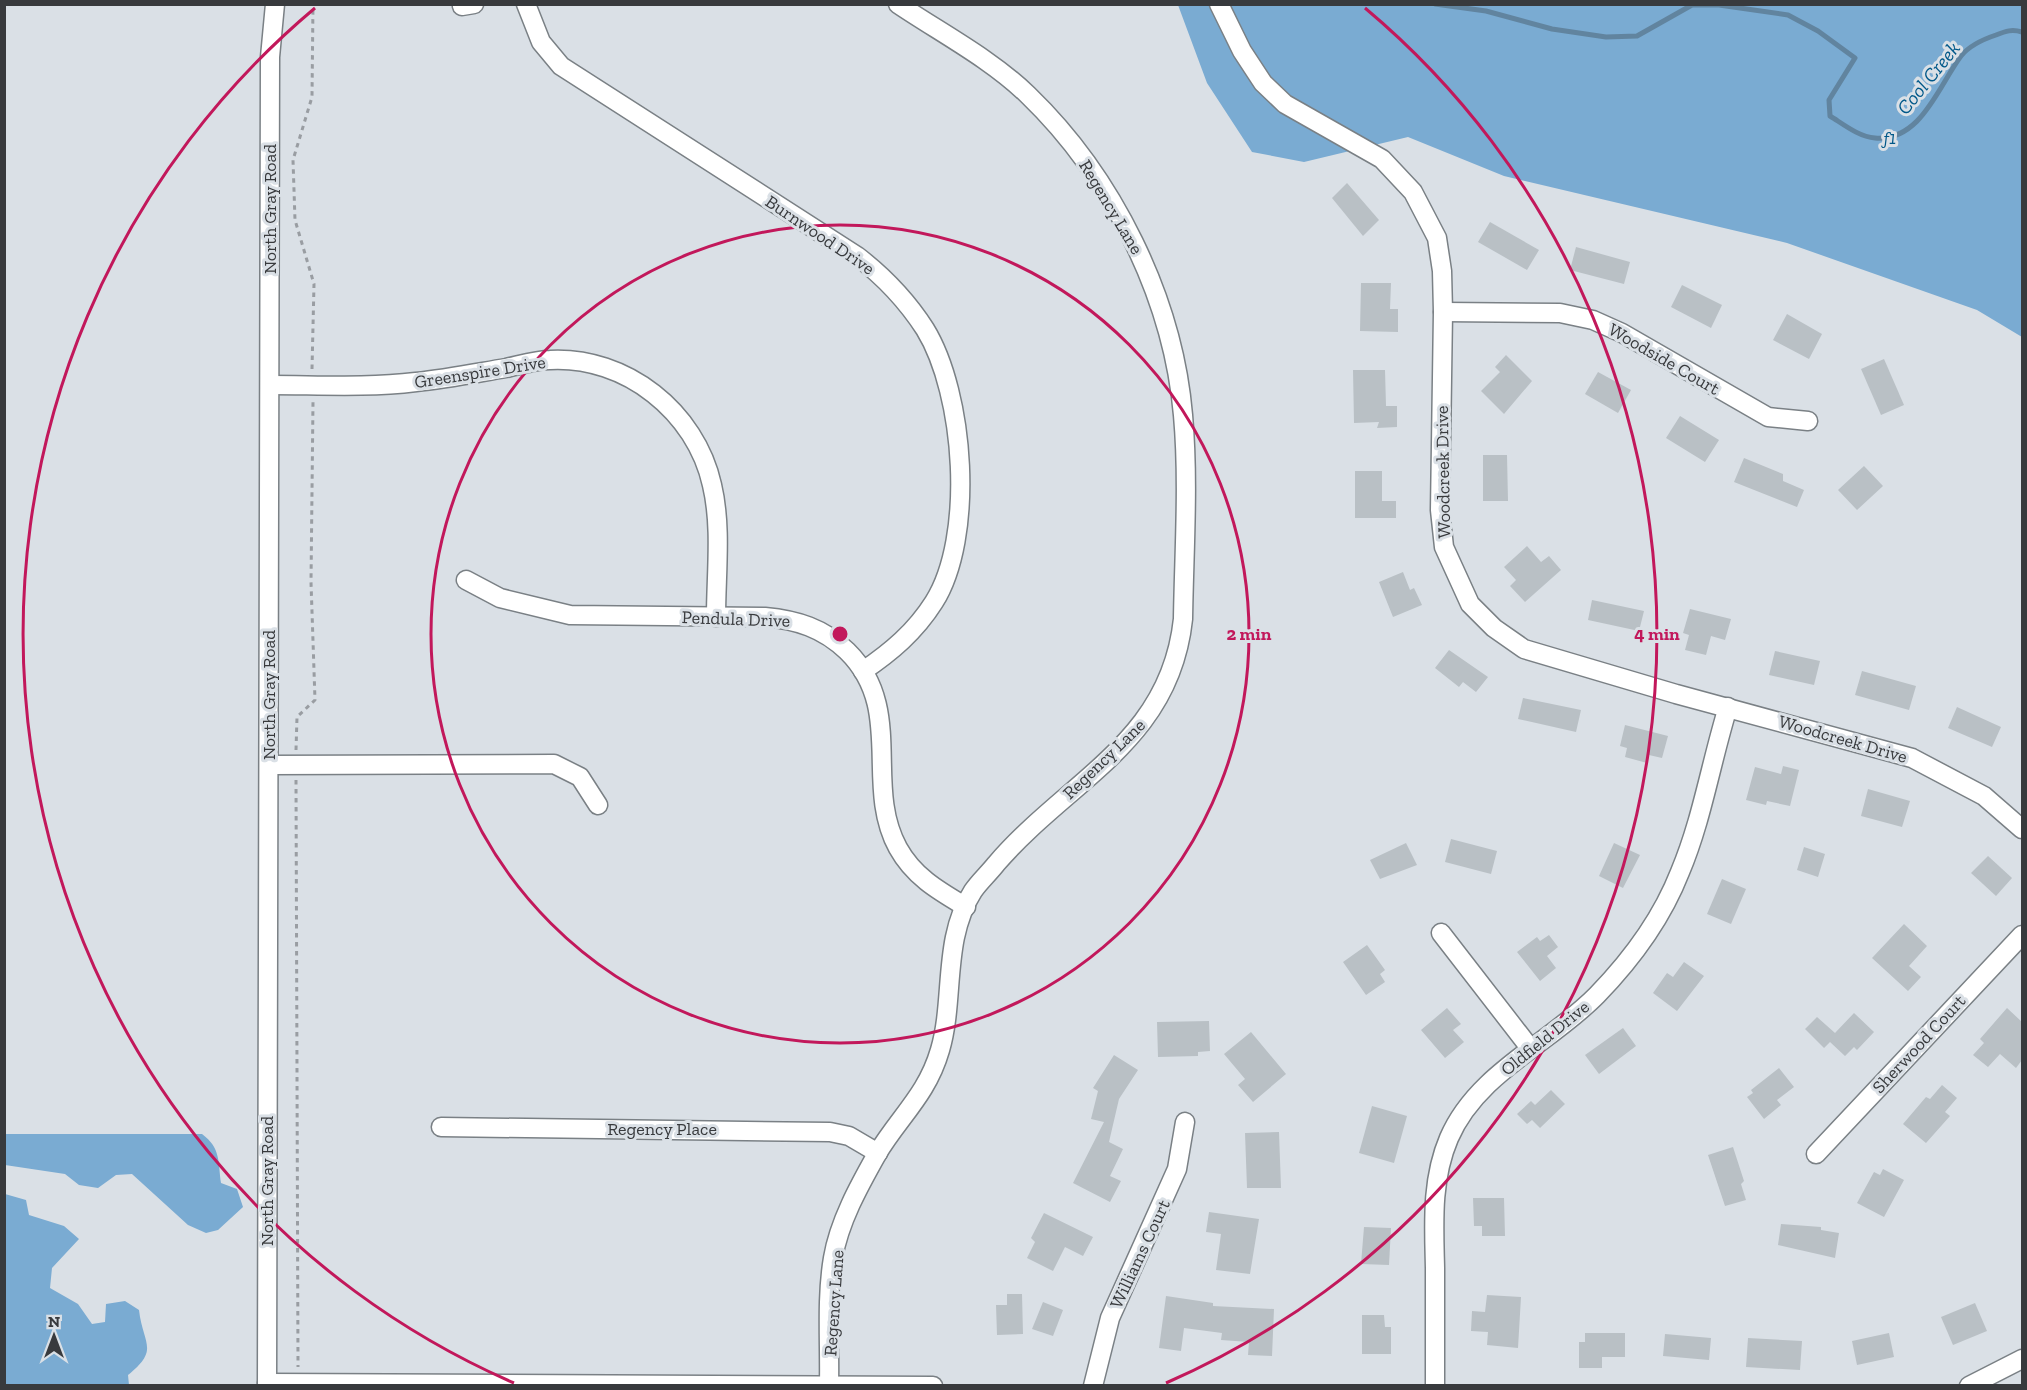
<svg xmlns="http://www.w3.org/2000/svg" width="2027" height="1390" font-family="'Zilla Slab',serif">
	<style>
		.forest { fill: #7aabd2 }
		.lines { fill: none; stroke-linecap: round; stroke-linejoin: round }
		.stream { stroke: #61849f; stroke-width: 5 }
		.building { fill: #b9c0c5 }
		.minor-casing { stroke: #7a8085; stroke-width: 21 }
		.path { stroke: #999da2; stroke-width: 3; stroke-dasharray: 4.5 4.5; stroke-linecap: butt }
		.minor { stroke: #fff; stroke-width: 18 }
		.ring { fill: none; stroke: #c2185b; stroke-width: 3 }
		.labels { text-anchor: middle; stroke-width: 6; stroke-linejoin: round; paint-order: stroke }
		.park-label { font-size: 18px; font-style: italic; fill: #005889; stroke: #dae0e6 }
		.street-label { font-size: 18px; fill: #383a3d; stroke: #dae0e6 }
		.water-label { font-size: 20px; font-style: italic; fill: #005889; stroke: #dae0e6 }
		.centre { fill: #c2185b; stroke: #dae0e6; stroke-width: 3 }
		.ring-label { font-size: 18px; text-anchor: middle; font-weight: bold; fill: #c2185b; stroke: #dae0e6; stroke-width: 6; stroke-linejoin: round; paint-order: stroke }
	</style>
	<rect width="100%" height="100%" fill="#dae0e6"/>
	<g class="forest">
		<path d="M1178,5h844v332l-45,-27 -190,-67 -283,-67 -96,-39 -104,25 -52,-10 -45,-69z"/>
		<path d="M4,1134h198c19,14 16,28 19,49l16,6 6,18 -25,23 -12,3 -18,-8 -56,-51 -16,1 -18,13 -19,-3 -14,-11 -60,-9z"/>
		<path d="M5,1194l21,6 3,15 35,11 15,13 -27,29 -2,20 28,16 14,20 13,-2 1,-18 19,-3 14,9c4,35 21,39 -11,65l1,10h-124z"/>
	</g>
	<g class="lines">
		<path class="stream" d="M1435,4l51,7 66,18 54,8 31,-1 55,-31h27l69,10 30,16 37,27 -26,42 1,16c13,8 29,21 45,22 46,4 64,-53 86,-82 8,-10 23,-17 35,-21 10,-4 16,-6 26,-3"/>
	</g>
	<g class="building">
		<path d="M1347,183l32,37 -16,16 -31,-38z"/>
		<path d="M1490,222l49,28 -12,20 -49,-28z"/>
		<path d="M1576,247l54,15 -6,22 -54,-14z"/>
		<path d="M1361,283h30l-1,26h8v23l-38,-1z"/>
		<path d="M1682,285l40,20 -11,23 -40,-21z"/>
		<path d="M1787,314l35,20 -13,25 -36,-19z"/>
		<path d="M1506,355l26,26 -28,33 -23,-23 19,-19 -5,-5z"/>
		<path d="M1884,359l20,46 -23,10 -20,-46z"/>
		<path d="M1353,370h32l1,36h11v21l-20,1 2,-6 -25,1z"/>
		<path d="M1598,372l33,18 -13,23 -33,-19z"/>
		<path d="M1680,416l39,24 -14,22 -39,-24z"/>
		<path d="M1483,455h24l1,46h-25z"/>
		<path d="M1744,458l39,16v7l21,9 -7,17 -63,-25z"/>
		<path d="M1864,466l19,20 -26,24 -19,-20z"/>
		<path d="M1355,471h27v30h14v17h-41z"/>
		<path d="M1527,546l14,16 8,-6 12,14 -36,32 -15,-16 6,-6 -12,-13z"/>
		<path d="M1403,572l7,18 4,-2 8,17 -29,12 -14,-35z"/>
		<path d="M1592,600l52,11 -5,20 -51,-11z"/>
		<path d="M1690,609l41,10 -6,21 -14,-4 -5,19 -21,-5 4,-15 -6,-2z"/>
		<path d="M1449,650l39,27 -12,15 -13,-10 -4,5 -24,-19z"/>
		<path d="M1775,651l45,10 -6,24 -45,-10z"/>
		<path d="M1862,671l54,15 -7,24 -54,-15z"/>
		<path d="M1523,698l58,12 -5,22 -58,-13z"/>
		<path d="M1957,707l44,20 -9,20 -44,-19z"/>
		<path d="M1625,725l43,11 -6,22 -13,-3 -2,8 -22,-6 2,-9 -7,-2z"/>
		<path d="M1783,766l16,4 -9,36 -23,-5 -1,4 -20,-5 9,-33 26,7z"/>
		<path d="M1868,789l42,12 -8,26 -41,-11z"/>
		<path d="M1451,839l46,12 -6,23 -46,-12z"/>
		<path d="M1406,843l11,22 -37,14 -10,-19z"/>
		<path d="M1614,843l26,12 -17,33 -24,-12z"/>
		<path d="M1804,847l21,7 -7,23 -21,-7z"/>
		<path d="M1988,856l24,22 -16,18 -25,-23z"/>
		<path d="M1722,879l24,10 -15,35 -24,-10z"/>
		<path d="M1904,924l23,22 -18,20 12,11 -13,14 -36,-33z"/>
		<path d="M1549,935l9,12 -11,9 9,12 -16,13 -23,-29 20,-15 3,4z"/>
		<path d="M1367,945l18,25 -5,4 5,8 -19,13 -23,-33z"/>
		<path d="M1684,962l20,14 -27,35 -24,-18 14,-20 6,4z"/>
		<path d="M1447,1008l14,16 -8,6 11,12 -19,16 -24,-28z"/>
		<path d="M2007,1008l15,14v38l-6,8 -16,-14 -12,13 -15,-12 11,-12 -4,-4z"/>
		<path d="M1854,1013l20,19 -17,18 -3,-3 -9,9 -15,-14 -6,6 -19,-19 12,-12 18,16z"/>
		<path d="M1209,1021l1,30 -12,1v4l-40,1 -1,-35z"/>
		<path d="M1623,1028l13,18 -37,28 -14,-19z"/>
		<path d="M1251,1032l35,42 -33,28 -15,-17 7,-6 -21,-25z"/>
		<path d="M1114,1055l24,15 -19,29 -10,43 14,7 -13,27 11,5 -11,21 -37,-19 31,-61 -13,-3 7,-28 -5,-3z"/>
		<path d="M1779,1068l15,19 -17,13 4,5 -17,14 -17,-22 6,-4 -2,-3z"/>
		<path d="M1942,1085l15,13 -12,14 5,4 -24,27 -23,-19 23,-27 4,2z"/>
		<path d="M1551,1090l14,14 -25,24 -8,-8 -5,4 -10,-10 14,-13 4,4z"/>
		<path d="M1372,1106l35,10 -13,47 -35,-10z"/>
		<path d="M1279,1132l2,56h-34l-2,-55z"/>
		<path d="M1733,1147l11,34 -3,3 5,16 -21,6 -17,-51z"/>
		<path d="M1883,1169l21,11 -20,37 -27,-14 17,-31 6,3z"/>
		<path d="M1473,1198h31l1,38h-23v-10h-8z"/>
		<path d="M1209,1212l50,7 -9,55 -34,-4 5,-36 -15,-2z"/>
		<path d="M1044,1213l49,24 -10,19 -18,-9 -12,24 -26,-13 8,-16 -4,-4z"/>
		<path d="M1781,1224l40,3v3l18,3 -4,25 -57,-13z"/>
		<path d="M1364,1227l27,1 -2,37 -28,-1z"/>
		<path d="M1007,1294h15l1,40 -26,1 -1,-30h11z"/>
		<path d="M1487,1295l34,2 -3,51 -31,-3 1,-13 -17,-1 1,-20 13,1z"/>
		<path d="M1166,1296l47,7v3l61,3 -2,47 -24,-1 1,-13 -28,-2 1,-7 -38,-5 -3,23 -22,-3z"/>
		<path d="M1043,1302l20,8 -10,26 -21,-7z"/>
		<path d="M1975,1303l12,28 -34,14 -12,-28z"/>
		<path d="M1362,1315h22l1,12h6v27h-29z"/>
		<path d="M1585,1333h40v24h-23v11h-23v-26h6z"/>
		<path d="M1889,1333l5,24 -37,8 -5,-24z"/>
		<path d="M1665,1334l46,4 -2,22 -46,-4z"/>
		<path d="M1748,1338l54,3 -2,29 -54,-3z"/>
	</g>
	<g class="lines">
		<defs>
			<g id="minor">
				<path d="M526,4l15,38 20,24 296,190c26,20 50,45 68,73 40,65 50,208 9,273 -19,30 -43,50 -71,69"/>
				<path d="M1219,4l23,47 21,32 22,21 97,55 31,33 24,46 5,33 1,41 -3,198 4,37 26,57 24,24 30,21 152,45 236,64 72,38 38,33"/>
				<path d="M462,6l12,-2"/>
				<path d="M1443,312l117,1 33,7 29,13 146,84 40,4"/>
				<path d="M271,385c48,0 96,3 145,-3 30,-3 60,-9 90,-14 14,-3 30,-8 44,-8 76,-4 146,52 162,125 10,42 4,89 4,132"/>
				<path d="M466,580l34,18 70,17 195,2c32,3 58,11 82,34 59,58 16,133 51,197 16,29 41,43 68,59"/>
				<path d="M269,765l285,-1 26,13 18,28"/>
				<path d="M1441,933l89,115"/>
				<path d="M441,1127l389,5 19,4 29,17"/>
				<path d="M1816,1154l206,-219"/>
				<path d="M267,1383l666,3"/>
				<path d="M829,1385c1,-41 -3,-86 4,-127 6,-36 26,-72 44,-104 22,-37 50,-59 63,-104 15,-51 2,-111 33,-159 6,-9 16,-18 23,-27 73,-85 174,-122 187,-245 1,-67 6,-137 0,-204 -10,-117 -70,-238 -155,-320 -37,-36 -87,-62 -130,-91"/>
				<path d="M267,1386l3,-1329 5,-53"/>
				<path d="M1093,1386l17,-68 67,-149 8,-47"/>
				<path d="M1435,1386c0,-40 0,-79 0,-118 -1,-44 -4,-88 14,-130 28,-65 100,-94 148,-143 34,-35 65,-77 83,-123 22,-52 31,-110 48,-165"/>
				<path d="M1969,1386l53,-27"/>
			</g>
		</defs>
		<use href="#minor" class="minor-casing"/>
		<g class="path">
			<path d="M312,369l2,-85 -19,-64 -2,-60 19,-63 1,-93"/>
			<path d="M296,750l1,-33 18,-17 -4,-118 2,-180"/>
			<path d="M296,780l2,587"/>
		</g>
		<use href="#minor" class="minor"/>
	</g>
	<g class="ring">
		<circle cx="840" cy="634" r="409"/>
		<path d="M514 1383A817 817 0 0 1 315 8M1365 8A817 817 0 0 1 1166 1383"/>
	</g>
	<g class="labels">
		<g class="park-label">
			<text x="1890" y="144">f1</text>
		</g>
		<g class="street-label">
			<text transform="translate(1111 207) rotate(59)" y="6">Regency Lane</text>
			<text transform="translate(270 209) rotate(-90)" y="6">North Gray Road</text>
			<text transform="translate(820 235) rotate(34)" y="6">Burnwood Drive</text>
			<text transform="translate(1664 359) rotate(30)" y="6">Woodside Court</text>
			<text transform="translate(480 372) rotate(-9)" y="6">Greenspire Drive</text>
			<text transform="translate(1443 472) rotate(-91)" y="6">Woodcreek Drive</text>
			<text transform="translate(736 619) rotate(2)" y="6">Pendula Drive</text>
			<text transform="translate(269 695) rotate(-90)" y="6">North Gray Road</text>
			<text transform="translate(1843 739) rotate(16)" y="6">Woodcreek Drive</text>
			<text transform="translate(1104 759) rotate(-44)" y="6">Regency Lane</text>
			<text transform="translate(1545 1038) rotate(-39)" y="6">Oldfield Drive</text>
			<text transform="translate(1919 1044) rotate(-47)" y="6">Sherwood Court</text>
			<text x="662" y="1135">Regency Place</text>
			<text transform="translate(267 1181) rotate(-90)" y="6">North Gray Road</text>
			<text transform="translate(1140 1254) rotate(-65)" y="6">Williams Court</text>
			<text transform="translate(834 1303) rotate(-86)" y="6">Regency Lane</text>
		</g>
		<g class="water-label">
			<text transform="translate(1928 78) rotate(-51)" y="7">Cool Creek</text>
		</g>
	</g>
	<circle cx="840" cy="634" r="9" class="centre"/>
	<g class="ring-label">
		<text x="1249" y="640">2 min</text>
		<text x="1657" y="640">4 min</text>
	</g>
	<rect width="2027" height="1390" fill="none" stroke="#383a3d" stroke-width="12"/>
	<g transform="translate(54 1336)" stroke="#dae0e6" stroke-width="4.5" paint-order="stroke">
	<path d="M0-4.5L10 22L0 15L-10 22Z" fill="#383a3d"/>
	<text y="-9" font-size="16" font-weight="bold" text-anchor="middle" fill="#383a3d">N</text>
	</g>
</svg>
